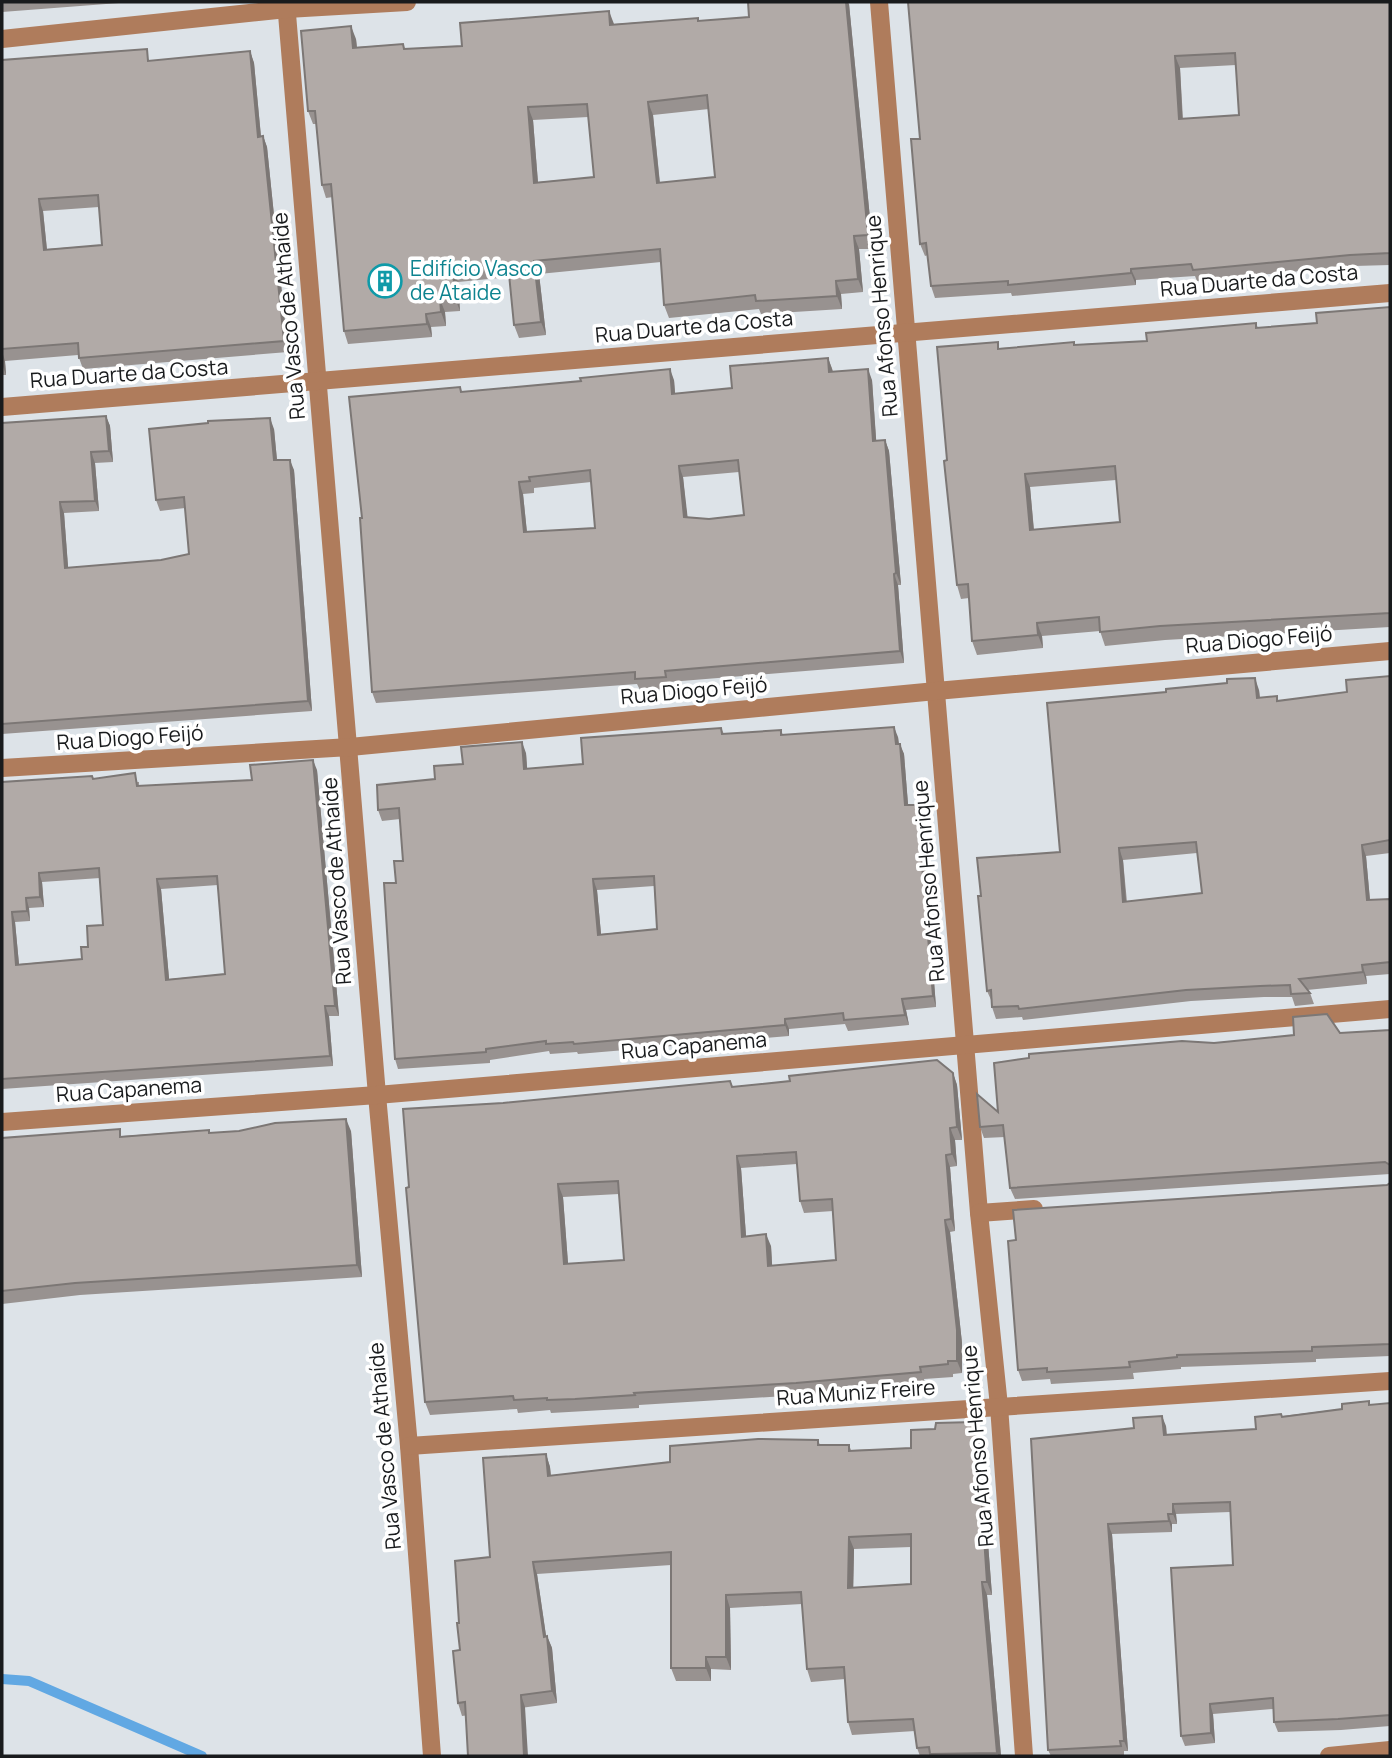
<svg xmlns="http://www.w3.org/2000/svg" width="1392" height="1758" font-family="Manrope,sans-serif">
	<style>
		.lines { fill: none; stroke-linecap: round; stroke-linejoin: round }
		.stream { stroke: #61a8e3; stroke-width: 10 }
		.minor { stroke: #af7c5c; stroke-width: 18 }
		.wall { fill: #989290; fill-rule: evenodd }
		.shaded-wall { fill: #7c7775 }
		.building { fill: #b1aaa7; stroke: #7c7775; stroke-width: 2; fill-rule: evenodd }
		.labels { text-anchor: middle; stroke-width: 7; stroke-linejoin: round; paint-order: stroke }
		.culture-label { font-size: 21px; fill: #0d838f; stroke: #fff; text-anchor: start }
		.street-label { font-size: 21px; fill: #191b1d; stroke: #fff }
	</style>
	<rect width="100%" height="100%" fill="#dde3e8"/>
	<g class="lines">
		<path class="stream" d="M2,1679l27,2 173,75"/>
		<g class="minor">
			<path d="M286,2l91,1093 32,351 23,310"/>
			<path d="M879,2l100,1211 20,193 25,350"/>
			<path d="M2,39l285,-30 120,-7"/>
			<path d="M2,407l1388,-114"/>
			<path d="M2,768l348,-21 586,-56 454,-40"/>
			<path d="M2,1122l375,-27 1013,-86"/>
			<path d="M979,1213l55,-4"/>
			<path d="M409,1446l981,-65"/>
			<path d="M1329,1756l61,-6"/>
		</g>
	</g>
	<g class="wall">
		<path d="M2,2h130l-130,10z"/>
		<path d="M908,2h482v263l-36,1 -157,15 -2,-5 -59,4v5l-124,11 -1,-3 -76,5 -4,-12 -3,-31 -3,1 -5,-12v-105zM1236,65l3,50 -56,4 -3,-51z"/>
		<path d="M849,4l24,245h-14l4,43 -22,2 1,15 -81,5 -2,-5 -90,9 -5,-13 -3,-43 -122,12 7,61 -27,3 -5,-13 -5,-48 -51,5 2,29 -15,1 1,14 -15,1 1,10 -84,7 -4,-13 -11,-134 -7,1 -4,-13 -6,-61h-3l-5,-13 48,-72 1,8 46,-3 2,5 57,-3 152,-22 84,-6 1,3 50,-4zM709,109l6,68 -55,6 -7,-68zM588,117l6,60 -56,5 -5,-62z"/>
		<path d="M250,51l4,12 7,73h2l4,11 21,205 -205,17 -5,-14 -73,6 1,14h-4v-315l149,1zM99,207l3,38 -55,4 -4,-38z"/>
		<path d="M1390,307v320l-225,13 -60,6 -5,-15 -58,5 1,12 -66,7 -5,-14 -3,-43 -8,1 -4,-14 -10,-125 53,-112 147,-7 109,-18 2,5 59,-5zM1116,480l4,42 -86,8 -4,-43z"/>
		<path d="M828,358l5,13 39,9 4,60h9l4,11 12,134h-3l6,78 -235,19 1,7 -30,1 -3,-6 -261,19 -4,-11 -10,-174 98,-131 2,5 212,-12 1,14 57,-6zM739,472l5,43 -35,4 -22,-1 -4,-41zM591,482l4,46 -68,4 -4,-38 11,-1v-5z"/>
		<path d="M106,416l4,10 3,36 -18,1 4,48 -35,2 4,55 93,-8 28,-6 -4,-46 -25,3 -4,-11 118,-71 3,31 17,10 18,241 -310,23v-311z"/>
		<path d="M1390,676v177l-24,3 4,44 20,-1v75l-24,2 1,8 -60,6 3,3 4,11 -19,2 -3,-9h-28l-73,4 -168,19 -1,-3 -26,2 -4,-12v-5l-5,-11 -6,-95 79,-44 199,-162 1,8 19,3 68,-9zM1197,853l5,40 -75,9 -4,-42z"/>
		<path d="M721,728l3,6 57,-4 2,5 115,2 1,7 5,10 4,51 13,10 15,192 -30,3 3,15 -61,6 -3,-7 -56,5v7l-211,18 -1,-2 -27,2 -1,-3 -59,9v3l-92,6 -3,-10 1,-176 7,-22 -3,-42 -18,2 -4,-11 85,-46 63,-11 1,16 56,-5zM654,886l3,43 -56,5 -4,-44z"/>
		<path d="M317,770l22,246h-10l4,50 -331,23v-307l92,-3 45,3v4l113,-6zM100,878l3,47 -21,34 -63,5 -4,-42 15,-1 -1,-13 15,-1 -2,-25zM218,885l7,89 -56,5 -8,-90z"/>
		<path d="M1390,1028v146l-375,25 -5,-11 -5,-51 -21,1 -4,-11 18,-15 216,-69 176,-13z"/>
		<path d="M953,1073l4,12 5,55h-7l2,26 -7,1 5,64 -5,1 12,111v30l-9,1v3l-29,2 1,6 -124,10 -162,10v3l-88,5 -1,-3 -32,3 -1,-4 -87,6 -5,-13 -16,-215 94,-84 227,-22 3,6zM797,1164l3,37 4,12 29,-2 3,49 -64,6 -1,-20 -25,-10 -5,-68zM619,1194l5,66 -56,4 -5,-67z"/>
		<path d="M209,1130l1,3 141,-2 11,146 -282,18 -78,9v-166l120,-2z"/>
		<path d="M1390,1183v173l-74,3v3l-135,5v2l-48,4 1,6 -83,5 -1,-5 -28,2 -4,-11z"/>
		<path d="M1390,1403v323l-49,4 -63,2 -4,-10 -1,-13 -60,5 2,29 -30,3 -4,-10 52,-171 -3,-53 -54,2 1,10h-5v8l-60,2 16,217h-4v5h-73l-3,-6 86,-322 32,-2 1,9 89,-6 26,-13z"/>
		<path d="M979,1434l3,60 3,10 7,91h-5l14,161h-81l-3,-8 -2,-17 -63,4 -4,-13 -3,-43 -34,3 -4,-13 -5,-65 -72,4 1,62 -20,-1v12h-35l-5,-13v-103l-134,9 9,62h1l5,12 5,55 -95,13 -4,-13 2,-53 -1,-27 31,-66 56,-103 4,13 1,9 119,-14 148,-22 2,5h29l2,5 60,-2zM911,1547v37l-58,4 1,-39z"/>
	</g>
	<g class="shaded-wall">
		<path d="M846,2h2l1,2 24,245 -5,-14z"/>
		<path d="M609,11l5,13 -4,1z"/>
		<path d="M351,26l5,13 2,22 -5,-13z"/>
		<path d="M250,51l4,12 8,85 -4,-11z"/>
		<path d="M1175,56l5,12 3,63 -4,-12z"/>
		<path d="M648,102l5,13 8,81 -4,-13z"/>
		<path d="M528,107l5,13 6,76 -5,-13z"/>
		<path d="M263,136l4,11 21,205 -4,-11z"/>
		<path d="M39,199l4,12 5,50 -4,-11z"/>
		<path d="M854,236l5,13 4,43 -5,-13z"/>
		<path d="M534,261l5,13 7,61 -5,-13z"/>
		<path d="M453,269l5,13 2,29 -5,-13z"/>
		<path d="M1131,269l5,11v5l-5,-12z"/>
		<path d="M836,281l5,13 1,15 -5,-13z"/>
		<path d="M440,299l5,13 1,14 -5,-14z"/>
		<path d="M426,314l5,13 1,10 -5,-13z"/>
		<path d="M2,351l3,10 1,14 -4,-11z"/>
		<path d="M828,358l4,11 1,14 -4,-11z"/>
		<path d="M670,369l4,11 2,25 -4,-11z"/>
		<path d="M868,369l4,11 5,72 -4,-11z"/>
		<path d="M106,416l4,10 3,36 -4,-11z"/>
		<path d="M270,418l4,11 4,42 -4,-11z"/>
		<path d="M885,440l4,11 12,134 -5,-12z"/>
		<path d="M91,452l4,11 4,48 -4,-10z"/>
		<path d="M290,460l4,10 18,241 -4,-10z"/>
		<path d="M679,466l4,11 6,52 -5,-12z"/>
		<path d="M1025,474l5,13 5,57 -5,-14z"/>
		<path d="M519,482l4,12 5,49 -4,-11z"/>
		<path d="M60,502l4,11 5,66 -4,-11z"/>
		<path d="M894,574l4,11 6,78 -4,-12z"/>
		<path d="M1037,623l5,13 1,12 -5,-13z"/>
		<path d="M1255,678l4,12 2,20 -4,-12z"/>
		<path d="M894,727l4,10 2,18 -4,-11z"/>
		<path d="M522,742l4,11 2,27 -4,-11z"/>
		<path d="M900,744l4,10 5,62 -4,-11z"/>
		<path d="M313,760l4,10 22,246 -4,-10z"/>
		<path d="M917,805l4,10 15,192 -3,-11z"/>
		<path d="M1362,845l4,11 5,56 -4,-12z"/>
		<path d="M1119,848l4,12 4,54 -4,-12z"/>
		<path d="M39,873l3,9 2,25 -4,-10z"/>
		<path d="M157,879l4,10 9,100 -4,-9z"/>
		<path d="M593,879l4,11 5,55 -4,-10z"/>
		<path d="M26,898l3,10 1,13 -3,-10z"/>
		<path d="M12,912l3,10 5,53 -4,-10z"/>
		<path d="M1362,965l4,11 1,8 -4,-12z"/>
		<path d="M902,999l4,11 3,15 -4,-10z"/>
		<path d="M325,1006l4,10 4,50 -3,-10z"/>
		<path d="M785,1019l4,10v7l-4,-11z"/>
		<path d="M953,1073l4,12 5,55 -5,-13z"/>
		<path d="M346,1119l5,12 11,146 -5,-12z"/>
		<path d="M950,1128l5,12 2,26 -5,-12z"/>
		<path d="M946,1155l4,12 5,64 -4,-12z"/>
		<path d="M737,1156l4,12 6,81 -5,-12z"/>
		<path d="M558,1184l5,13 6,79 -5,-12z"/>
		<path d="M945,1220l5,12 12,111v30l-5,-12z"/>
		<path d="M766,1234l5,12 2,33 -5,-13z"/>
		<path d="M1162,1416l4,10 1,19 -3,-10z"/>
		<path d="M974,1422l5,12 3,60 3,10 7,91 -5,-13 -10,-90z"/>
		<path d="M546,1454l4,13 2,22 -4,-13z"/>
		<path d="M1173,1504l3,10 1,10 -4,-10z"/>
		<path d="M1168,1514l4,10v8l-3,-11z"/>
		<path d="M1108,1524l4,10 16,217 -4,-10z"/>
		<path d="M849,1537l5,12 -1,52 -5,-13z"/>
		<path d="M533,1562l4,12 11,75 -4,-12z"/>
		<path d="M982,1582l5,13 14,161h-2l-2,-3z"/>
		<path d="M726,1595l4,13 1,62 -5,-13z"/>
		<path d="M547,1636l5,12 5,55 -5,-12z"/>
		<path d="M706,1657l5,12v12l-5,-13z"/>
		<path d="M521,1695l4,12 3,49h-4z"/>
		<path d="M1210,1704l3,10 2,29 -4,-10z"/>
	</g>
	<g class="building">
		<path d="M748,2h98l22,233 -14,1 4,43 -22,2 1,15 -81,5 -1,-6 -91,10 -4,-56 -126,12 7,61 -27,3 -6,-61 -55,5 2,29 -15,1 1,13 -15,2 1,10 -83,7 -13,-147 -9,1 -7,-74h-7l-7,-80 50,-5 2,22 50,-4 1,5 58,-3 -2,-23 149,-12 1,14 88,-7v3l51,-4zM707,95l8,82 -58,6 -9,-81zM587,104l7,73 -60,6 -6,-76z"/>
		<path d="M908,2h482v251l-40,2 -157,15 -2,-6 -60,5v4l-123,12v-4l-77,5 -5,-43 -6,1 -9,-105h9zM1235,53l4,62 -60,4 -4,-63z"/>
		<path d="M147,49l1,12 102,-10 8,86 5,-1 21,205 -205,17 -1,-15 -76,6v-289zM98,195l4,50 -58,5 -5,-51z"/>
		<path d="M1390,307v306l-230,13 -60,6 -1,-15 -62,6 1,12 -66,6 -4,-57 -11,1 -13,-124 3,-1 -10,-113 61,-5v7l76,-7v3l73,-4 -1,-8 110,-10v5l61,-5 -1,-10zM1115,466l5,56 -90,8 -5,-56z"/>
		<path d="M828,358l1,14 39,-3 5,72 12,-1 11,133 -2,1 6,77 -235,20 1,6 -31,2v-7l-263,20 -12,-174h2l-13,-121 111,-10 1,5 120,-11 -1,-3 90,-9 2,25 60,-6 -2,-22zM738,460l6,55 -35,4 -25,-2 -5,-51zM590,470l5,58 -71,4 -5,-50 11,-1 -1,-4z"/>
		<path d="M106,416l3,35 -18,1 4,49 -35,1 5,66 96,-8 28,-6 -5,-57 -28,3 -7,-71 59,-6v-2l62,-3 4,42h16l18,241 -306,23v-301z"/>
		<path d="M1390,676v164l-28,5 5,55 23,-1v63l-28,3 1,7 -64,7 11,14 -19,1 -1,-9 -30,1 -74,4 -167,19 -1,-3 -26,1 -1,-17 -4,1 -9,-95h3l-4,-38 83,-6 -13,-149 119,-11v-3l61,-6v-4l28,-1 2,20 20,-2v5l70,-9 -1,-12zM1196,842l6,51 -79,9 -4,-54z"/>
		<path d="M894,727l2,17h4l5,61h12l16,191 -31,3 3,16 -61,5 -1,-7 -58,6v6l-211,19 -1,-2 -27,2v-3l-60,8v3l-91,7 -11,-176h12l-2,-22h9l-4,-53 -21,2 -1,-25 58,-6 -1,-13 29,-2 -2,-17 61,-5 2,27 59,-5 -2,-26 140,-10 1,6 59,-4v5zM654,876l3,53 -59,6 -5,-56z"/>
		<path d="M313,760l22,246h-10l5,50 -328,23v-297l90,-6 1,3 42,-6 2,13 115,-6 -2,-15zM99,868l4,57 -16,1 1,21h-7l1,12 -66,6 -4,-53 15,-1 -1,-13 14,-1 -1,-24zM217,876l8,98 -59,6 -9,-101z"/>
		<path d="M1327,1014l13,19 50,-3v-2v137l-5,-3 -375,26 -7,-63 -23,2 -3,-33 21,18 -4,-49 35,-5v-4l153,-13 32,2 80,-8 -1,-18z"/>
		<path d="M937,1060l16,13 4,54 -7,1 2,26 -6,1 5,64 -6,1 12,110v31h-9v3l-28,3 1,5 -125,11 -162,10 1,2 -60,4 -28,1v-2l-33,2 -1,-4 -88,6 -19,-214 3,-1 -6,-78 100,-6 227,-22 2,6 58,-6 -1,-5zM796,1152l4,49 32,-2 4,61 -68,6 -2,-32 -24,3 -5,-81zM618,1181l6,79 -60,4 -6,-80z"/>
		<path d="M346,1119l11,146 -282,18 -73,8v-153l118,-9v8l89,-7v3l30,-2 36,-8z"/>
		<path d="M1390,1183v161l-78,3v4l-135,4v2l-48,5 1,5 -83,5v-4l-29,2 -10,-129 8,-1 -3,-30 374,-25z"/>
		<path d="M1369,1401v4l21,-2v312l-52,4 -64,3 -1,-24 -63,6 1,29 -30,3 -10,-168 62,-3 -3,-63 -57,2v10h-5l1,7 -61,3 16,217h-4l1,5 -73,4 -17,-311 103,-11 -1,-10 29,-2 2,19 92,-6 -1,-12 26,-3 1,3 60,-8v-5z"/>
		<path d="M974,1422l3,70h4l6,90h-5l15,171 -67,1 -1,-7 -12,1 -4,-29 -65,3 -4,-55 -37,2 -6,-77 -75,3v62h-20v11h-35v-116l-138,10 11,75 3,-1 5,55 -31,4 3,61h-56l-3,-54 -7,1 -5,-52 7,-1 -3,-27h2l-4,-62 35,-4 -7,-99 63,-4 2,22 122,-14v-16l88,-7 60,1v5h31v6l62,-3v-18l24,-1 1,-6zM911,1534v50l-63,4 1,-51z"/>
	</g>
	<defs>
		<symbol id="building-ring" viewBox="-11 -11 22 22"><circle r="9.5" fill="#fff" stroke="#0f9aa8" stroke-width="1.5"/><path d="M-4-6H4V6H1V3H-1V6H-4ZM-2.5-4.3h1.7v1.8h-1.7ZM.8-4.3h1.7v1.8H.8ZM-2.5-1h1.7V.8h-1.7ZM.8-1h1.7V.8H.8Z" fill="#0f9aa8"/></symbol>
	</defs>
	<g fill-rule="evenodd">
		<use href="#building-ring" x="366" y="262" width="38" height="38"/>
	</g>
	<g class="labels">
		<g class="culture-label">
			<text x="410" y="276">Edifício Vasco<tspan x="410" dy="24">de Ataide</tspan></text>
		</g>
		<g class="street-label">
			<text transform="translate(1259 281) rotate(-5)" y="7">Rua Duarte da Costa</text>
			<text transform="translate(289 316) rotate(-95)" y="7">Rua Vasco de Athaíde</text>
			<text transform="translate(882 316) rotate(-95)" y="7">Rua Afonso Henrique</text>
			<text transform="translate(694 327) rotate(-5)" y="7">Rua Duarte da Costa</text>
			<text transform="translate(129 374) rotate(-4)" y="7">Rua Duarte da Costa</text>
			<text transform="translate(1259 640) rotate(-5)" y="7">Rua Diogo Feijó</text>
			<text transform="translate(694 691) rotate(-5)" y="7">Rua Diogo Feijó</text>
			<text transform="translate(130 738) rotate(-4)" y="7">Rua Diogo Feijó</text>
			<text transform="translate(337 881) rotate(-94)" y="7">Rua Vasco de Athaíde</text>
			<text transform="translate(929 881) rotate(-95)" y="7">Rua Afonso Henrique</text>
			<text transform="translate(694 1046) rotate(-5)" y="7">Rua Capanema</text>
			<text transform="translate(129 1090) rotate(-4)" y="7">Rua Capanema</text>
			<text transform="translate(856 1393) rotate(-4)" y="7">Rua Muniz Freire</text>
			<text transform="translate(385 1446) rotate(-95)" y="7">Rua Vasco de Athaíde</text>
			<text transform="translate(978 1446) rotate(-95)" y="7">Rua Afonso Henrique</text>
		</g>
	</g>
	<rect width="1392" height="1758" fill="none" stroke="#191b1d" stroke-width="7"/>
</svg>
